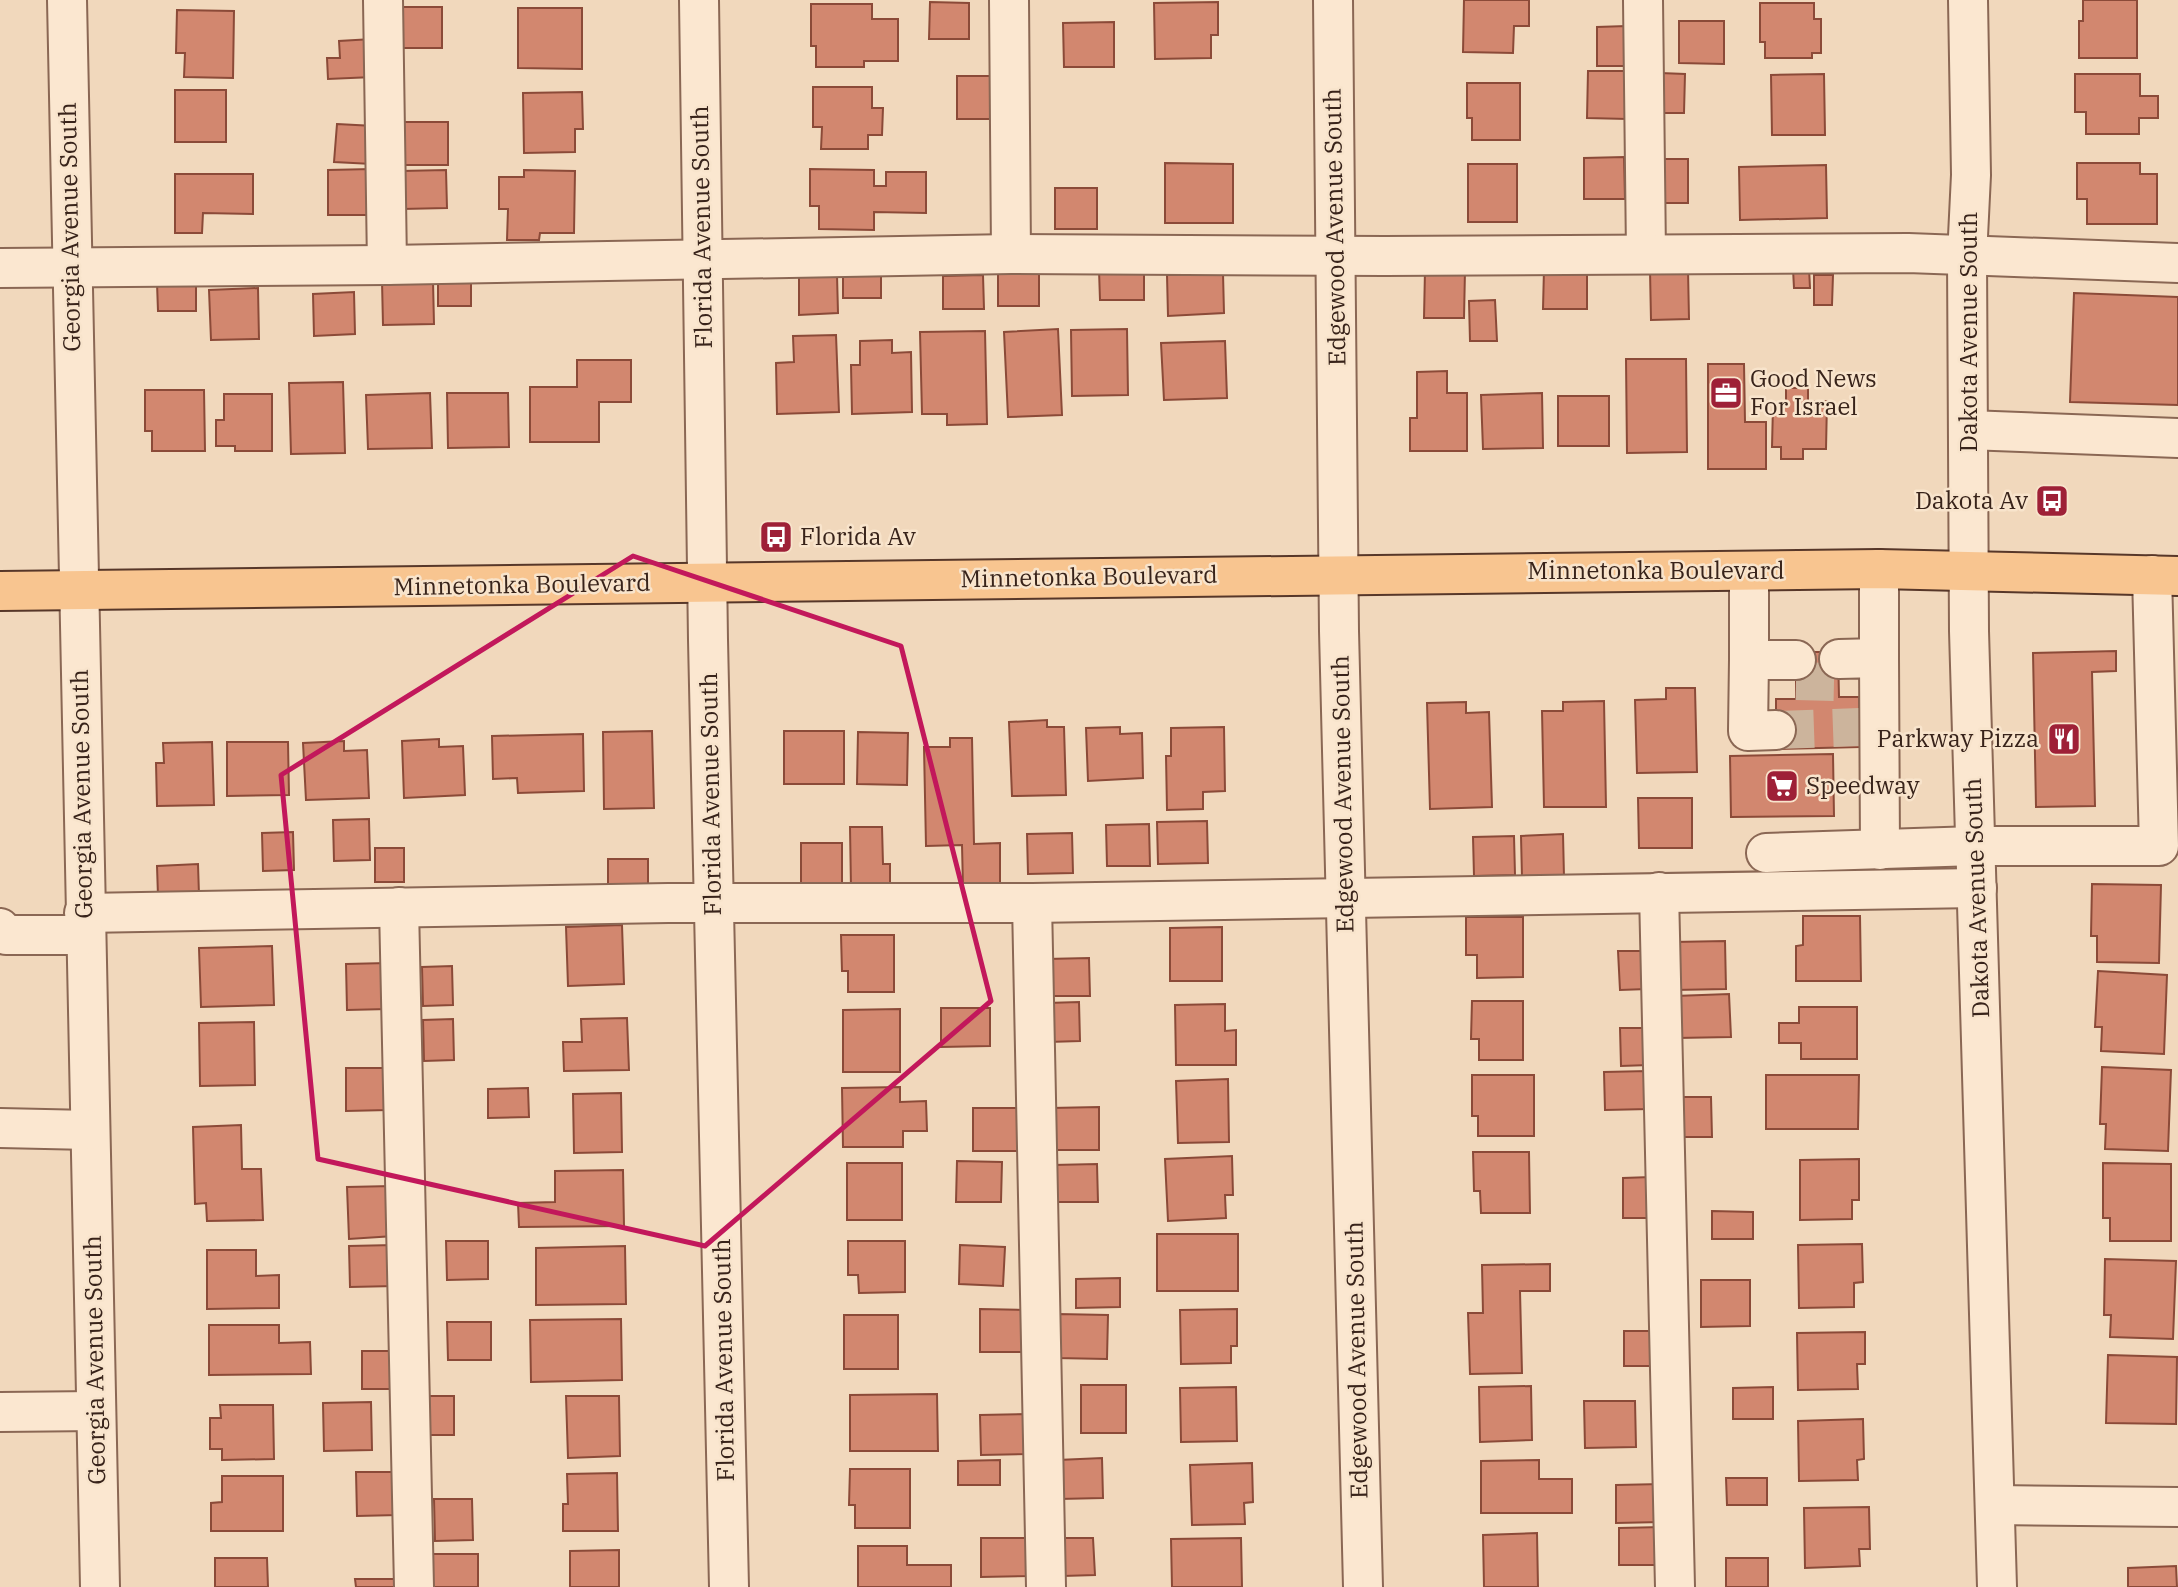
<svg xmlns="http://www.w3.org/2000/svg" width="2178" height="1587" font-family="'IBM Plex Serif',serif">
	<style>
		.building { fill: #d2876f; stroke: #8b4a38; stroke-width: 2 }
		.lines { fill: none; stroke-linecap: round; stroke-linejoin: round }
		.minor-tunnel { stroke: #ccb49c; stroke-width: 38; stroke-dasharray: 38 19; stroke-linecap: butt }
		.minor-casing { stroke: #8a6754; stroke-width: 42 }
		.major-casing { stroke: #573729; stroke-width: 42 }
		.minor { stroke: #fbe7d0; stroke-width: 38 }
		.major { stroke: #f8c590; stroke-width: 38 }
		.marked { fill: none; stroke: #c2185b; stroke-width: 5; stroke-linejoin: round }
		.labels { text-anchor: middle; stroke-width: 5; stroke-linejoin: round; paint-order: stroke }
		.street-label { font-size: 24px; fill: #38231a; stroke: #f8e4cc }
		.poi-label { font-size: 24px; fill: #38231a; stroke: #f8e4cc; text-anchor: start }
	</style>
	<rect width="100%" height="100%" fill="#f1d8bc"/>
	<g class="building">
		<path d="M1464,0h65v26h-15l-1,27 -50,-1z"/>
		<path d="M2083,0h54v58h-58v-37h4z"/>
		<path d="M930,2l39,1v36h-40z"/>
		<path d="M1218,2v33h-7v23l-56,1 -1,-56z"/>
		<path d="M1760,3h54v16h7v34h-9v5h-47v-16h-5z"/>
		<path d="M811,4h61v15h26v42h-34v6h-48v-21h-5z"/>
		<rect x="398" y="7" width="44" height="41"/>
		<path d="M518,8h64v61l-64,-1z"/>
		<path d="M177,10l57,1 -1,67 -49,-1 1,-24h-9z"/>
		<path d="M1679,21h45v43l-45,-1z"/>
		<path d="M1114,22v45h-50l-1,-44z"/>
		<path d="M1626,26v40h-29v-39z"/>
		<path d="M372,39l1,38 -45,2 -1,-21h13l-1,-17z"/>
		<path d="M1588,71h39v48l-40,-1z"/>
		<path d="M1660,73l25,1 -1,39h-24z"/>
		<path d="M1824,74l1,61h-53l-1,-60z"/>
		<path d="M2075,74h65v22h18v22h-19v16h-53v-22h-11z"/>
		<rect x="957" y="76" width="41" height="43"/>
		<path d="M1467,83h53v57h-48v-22h-5z"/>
		<path d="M813,87h59v21h11l-1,27h-14v14h-47l1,-22h-9z"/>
		<rect x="175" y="90" width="51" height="52"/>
		<path d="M582,92l1,37h-8v23l-51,1 -1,-60z"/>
		<path d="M403,122h45v43h-46z"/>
		<path d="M337,124l37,2 -2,38 -38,-2z"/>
		<path d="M1624,157l1,42h-41v-41z"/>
		<rect x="1658" y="159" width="30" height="44"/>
		<path d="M1165,163l68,1v59h-68z"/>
		<path d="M2077,163h63v11h17v50h-70v-25h-10z"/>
		<rect x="1468" y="164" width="49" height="58"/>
		<path d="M1826,165l1,53 -87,2 -1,-53z"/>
		<path d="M372,169v46h-44v-45z"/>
		<path d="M810,169l64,1v16h12v-14h40v41l-52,-1v18l-55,-1v-23h-9z"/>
		<path d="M446,170l1,38 -45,1 -1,-38z"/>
		<path d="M524,170l51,1 -1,62h-34l-1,7h-32l1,-31h-9v-32h25z"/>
		<path d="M175,174h78v40l-50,-1 -1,20h-27z"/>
		<rect x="1055" y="188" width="42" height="41"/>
		<path d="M1809,268l1,20h-16l-1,-19z"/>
		<path d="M1544,269h43v40h-44z"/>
		<path d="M1688,269l1,50 -38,1 -1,-50z"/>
		<path d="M1099,270h45v30h-44z"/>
		<path d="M1425,270h40l-1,48h-40z"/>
		<path d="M1039,273v33h-41v-32z"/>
		<path d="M1223,273l1,40 -56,3 -1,-41z"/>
		<path d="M799,275h38l1,38 -39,2z"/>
		<rect x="843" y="275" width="38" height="23"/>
		<path d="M983,275l1,34h-41v-33z"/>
		<path d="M1814,275h19l-1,30h-18z"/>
		<path d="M382,281h51l1,43 -51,1z"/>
		<path d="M157,283h39v28h-38z"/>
		<rect x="438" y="283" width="33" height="23"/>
		<path d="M258,288l1,51 -48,1 -2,-50z"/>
		<path d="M354,292l1,42 -41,2 -1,-42z"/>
		<path d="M2074,293l104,4v108l-108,-3z"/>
		<path d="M1495,300l2,41h-27l-1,-40z"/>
		<path d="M1058,329l4,86 -54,2 -4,-85z"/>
		<path d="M1127,329l1,66 -56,1 -1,-66z"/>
		<path d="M985,331l2,93 -40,1v-11h-25l-2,-82z"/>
		<path d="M836,335l3,77 -62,2 -1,-51 18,-1 -1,-26z"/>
		<path d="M892,340v13l19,-1 1,60 -60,2 -1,-49h9v-24z"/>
		<path d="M1225,341l2,57 -63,2 -3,-57z"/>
		<path d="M1626,359h60l1,93 -60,1z"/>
		<path d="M577,360h54v42h-32v40h-69v-55h47z"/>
		<path d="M1708,364h36l1,58h21v47h-58z"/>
		<path d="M1447,371v22h20v58h-57v-33h7v-46z"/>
		<path d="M343,382l2,71 -54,1 -2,-71z"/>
		<path d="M1786,388h22v13h19l-1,48h-23v10h-22v-12h-9l1,-41h13z"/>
		<path d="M145,390h59l1,61h-53v-20h-7z"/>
		<path d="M430,393l2,55 -64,1 -2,-54z"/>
		<path d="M447,393h61l1,54 -61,1z"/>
		<path d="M1542,393l1,55 -60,1 -2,-54z"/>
		<path d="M224,394h48v57h-37v-5h-19v-26h8z"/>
		<rect x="1558" y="396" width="51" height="50"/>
		<path d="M2116,651v20l-24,1 3,134 -59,1 -3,-154z"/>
		<path d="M1796,652h42l1,45h20l1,50 -84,2v-50h20z"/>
		<path d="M1666,688h29l2,84 -60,1 -2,-73 31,-1z"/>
		<path d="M1604,701l2,106h-62l-2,-96h21v-9z"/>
		<path d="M1466,702v11l23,-1 3,95 -62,2 -3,-106z"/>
		<path d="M1047,720v7h17l2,68 -54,1 -3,-74z"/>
		<path d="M1120,727v7l22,-1 1,45 -55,3 -2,-53z"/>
		<path d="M1224,727l1,64 -22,1v17l-36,1 -1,-54h5v-28z"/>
		<path d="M652,731l2,77 -50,1 -1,-77z"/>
		<rect x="784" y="731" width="60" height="53"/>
		<path d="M858,732l50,1 -1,52 -50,-1z"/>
		<path d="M583,734l1,57 -66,2 -1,-15 -24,1 -1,-43z"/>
		<path d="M950,738h22l2,106 26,-1v44h-37l-1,-42 -36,1 -2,-99h26z"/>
		<path d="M439,739v8l24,-1 2,49 -61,3 -2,-57z"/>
		<path d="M344,741v10l23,-1 2,48 -63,2 -3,-57z"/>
		<path d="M212,742l2,63 -57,1 -1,-43h8l-1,-20z"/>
		<path d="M227,742h61l1,53 -62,1z"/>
		<path d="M1833,754l1,62 -103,1 -1,-61z"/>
		<path d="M1638,798h54v50h-53z"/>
		<path d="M369,819l1,41 -36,1 -1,-41z"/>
		<path d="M1207,821l1,42 -50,1 -1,-42z"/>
		<path d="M1149,824l1,42h-43l-1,-41z"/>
		<path d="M850,827h32l1,37h7v25h-39z"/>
		<path d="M293,832l1,38 -31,1 -1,-38z"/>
		<path d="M1072,833l1,40 -45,1 -1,-40z"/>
		<path d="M1563,834l1,43 -42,1 -1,-42z"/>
		<path d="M1514,836l1,39 -41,1 -1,-39z"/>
		<path d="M801,843h41v41l-41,1z"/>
		<rect x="375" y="848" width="29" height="34"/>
		<path d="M608,859h40v29l-40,1z"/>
		<path d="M198,864l1,31 -41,1 -1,-30z"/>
		<path d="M2092,884l69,1 -2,78 -62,-1v-26h-6z"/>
		<path d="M1803,916h57l1,65h-65v-35l7,-1z"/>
		<path d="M1466,917h57v60l-46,1v-23h-11z"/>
		<path d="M622,925l2,59 -56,2 -2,-59z"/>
		<path d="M1222,927v54h-52v-53z"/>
		<path d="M841,935h53v57h-46v-21h-6z"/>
		<path d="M1725,941l1,48 -52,1 -1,-48z"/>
		<path d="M272,946l2,59 -73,2 -2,-59z"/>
		<path d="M1618,951h28l1,38 -27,1z"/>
		<path d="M1089,958l1,38h-43l-1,-37z"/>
		<path d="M387,963l1,46 -41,1 -1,-46z"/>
		<path d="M452,966l1,39 -30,1 -1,-39z"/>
		<path d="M2098,971l69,4 -3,79 -63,-3 1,-24h-7z"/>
		<path d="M1729,994l2,43 -54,1 -2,-42z"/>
		<path d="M1472,1001h51v59h-44v-21h-8z"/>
		<path d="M1079,1002l1,39 -32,1 -1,-39z"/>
		<path d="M1225,1004v27l11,-1v35h-60l-1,-60z"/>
		<path d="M1799,1007h58v52h-56v-16h-22v-20h20z"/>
		<path d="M941,1008h49v38l-49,1z"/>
		<path d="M900,1009v63h-57v-62z"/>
		<path d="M627,1018l2,52 -65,1 -1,-29h19l-1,-23z"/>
		<path d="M453,1019l1,41 -30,1 -1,-41z"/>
		<path d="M254,1022l1,63 -55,1 -1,-63z"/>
		<path d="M1620,1028h28l1,37 -28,1z"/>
		<path d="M2102,1067l69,3 -3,81 -63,-2 1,-25h-6z"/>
		<path d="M346,1068h42v42l-42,1z"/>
		<path d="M1648,1071l1,38 -44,1 -1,-38z"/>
		<path d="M1472,1075h62v61h-56v-20h-6z"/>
		<path d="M1766,1075h93l-1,54h-92z"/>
		<path d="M1228,1079l1,63 -51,1 -2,-62z"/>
		<path d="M900,1087v15l26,-1 1,30h-24v16h-60l-1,-59z"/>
		<path d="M528,1088l1,29 -41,1v-29z"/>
		<path d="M621,1093l1,59 -48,1 -1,-59z"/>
		<path d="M1681,1097h30l1,40h-30z"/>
		<path d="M1099,1107v43h-47l-1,-42z"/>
		<rect x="973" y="1108" width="52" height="43"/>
		<path d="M241,1125l1,44h19l2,51 -56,1 -1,-18 -11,1 -2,-77z"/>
		<path d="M1473,1152h56l1,61h-49l-1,-22h-6z"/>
		<path d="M1232,1156l1,39h-8l1,23 -58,3 -3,-62z"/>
		<path d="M1859,1159v41h-7v19l-52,1v-60z"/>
		<path d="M957,1161l45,1 -1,40h-45z"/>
		<rect x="847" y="1163" width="55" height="57"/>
		<path d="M2103,1163l68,1v77h-61v-23h-7z"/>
		<path d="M1097,1164l1,38h-44l-1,-37z"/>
		<path d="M623,1170l1,56 -105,1 -1,-24 37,-1v-31z"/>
		<path d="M1651,1177l1,41h-29v-40z"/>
		<path d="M392,1186l2,50 -45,3 -2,-52z"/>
		<path d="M1712,1211l41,1v27h-41z"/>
		<rect x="1157" y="1234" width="81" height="57"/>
		<path d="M446,1241h42v38l-41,1z"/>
		<path d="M848,1241h57v51l-46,1 -1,-18h-10z"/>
		<path d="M1862,1244l1,38 -9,1v24l-55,1 -1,-63z"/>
		<path d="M394,1245l1,41 -45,1 -1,-41z"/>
		<path d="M960,1245l45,2 -2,39 -44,-2z"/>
		<path d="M625,1246l1,58 -90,1v-57z"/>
		<path d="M207,1250h49v26l23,-1v33l-72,1z"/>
		<path d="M2105,1259l71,2 -3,78 -63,-2 1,-22h-7z"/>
		<path d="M1550,1264v27h-30l2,82 -52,1 -2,-61h15l-1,-48z"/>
		<path d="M1120,1278v29l-44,1v-29z"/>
		<path d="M1701,1280h49v46l-49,1z"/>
		<path d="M980,1309l47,1v42h-47z"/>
		<path d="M1237,1309v37h-6v17l-50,1 -1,-54z"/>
		<path d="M1057,1314l51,1 -1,44 -51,-1z"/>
		<rect x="844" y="1315" width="54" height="54"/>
		<path d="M621,1319l1,61 -91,2 -1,-62z"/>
		<path d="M447,1322h44v38h-43z"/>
		<path d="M209,1325h70v18l31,-1 1,32 -102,1z"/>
		<rect x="1624" y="1331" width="35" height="35"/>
		<path d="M1865,1332v32h-8l1,25 -60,1 -1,-57z"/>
		<path d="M362,1351h35l1,38h-36z"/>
		<path d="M2108,1355l69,2 -1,67 -70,-1z"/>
		<rect x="1081" y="1385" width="45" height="48"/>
		<path d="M1531,1386l1,54 -52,2 -1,-55z"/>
		<path d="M1236,1387l1,54 -56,1 -1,-54z"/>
		<path d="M1773,1387v32h-40v-31z"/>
		<path d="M937,1394l1,57h-88v-56z"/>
		<rect x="428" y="1396" width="26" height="39"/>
		<path d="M566,1396h53l1,60 -52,2z"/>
		<path d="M1584,1401h51l1,46 -51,1z"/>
		<path d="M371,1402l1,48 -48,1 -1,-48z"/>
		<path d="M220,1405h53l1,54 -52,1v-11h-12v-31h11z"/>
		<path d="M1028,1414v40l-47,1 -1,-40z"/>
		<path d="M1863,1419l1,40 -7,1 1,20 -59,1 -1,-60z"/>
		<path d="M1102,1458l1,40 -44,1 -1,-39z"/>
		<path d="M1000,1460v25h-42v-24z"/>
		<path d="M1539,1460v19h33v34h-91v-52z"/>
		<path d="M1252,1463l1,39 -9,1 1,21 -53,1 -2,-60z"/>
		<path d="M850,1469h60v59h-55v-23h-6z"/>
		<path d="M356,1472h41l1,43 -41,1z"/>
		<path d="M617,1473l1,58h-55v-27h5l-1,-30z"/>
		<path d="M222,1476h61v55h-72v-28l11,-1z"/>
		<path d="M1726,1478h41v27h-40z"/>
		<path d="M1662,1484v38l-46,1v-38z"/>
		<path d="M434,1499h38l1,41 -38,1z"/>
		<path d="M1869,1507l1,42h-11l1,17 -55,2 -1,-60z"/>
		<path d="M1662,1527v38h-43v-37z"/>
		<path d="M1537,1533l1,54h-54l-1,-52z"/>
		<path d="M981,1538h50v38l-50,1z"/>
		<path d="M1062,1538h31l2,37 -32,1z"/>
		<path d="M1241,1538l1,49h-70l-1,-48z"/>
		<path d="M858,1546h49v19h44v22h-93z"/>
		<path d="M619,1550v37h-49v-36z"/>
		<rect x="430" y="1554" width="48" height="33"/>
		<path d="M215,1558h52l1,29h-53z"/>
		<rect x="1726" y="1558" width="42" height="29"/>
		<path d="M2176,1566l1,21h-49v-19z"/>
		<path d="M355,1579h45v8h-44z"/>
	</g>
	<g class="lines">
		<g class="minor-tunnel">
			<path d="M1796,681l43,1"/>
			<path d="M1776,730l84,-3"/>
		</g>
		<defs>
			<g id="minor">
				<path d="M67,0l33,1587"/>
				<path d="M383,0l4,265"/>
				<path d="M699,0l9,640 21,947"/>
				<path d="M1009,0l2,254"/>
				<path d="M1333,0l6,631 24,956"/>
				<path d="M1643,0l3,254"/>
				<path d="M1968,0l3,175 -4,82 2,374 28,956"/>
				<path d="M0,268l387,-3 624,-11 374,2 523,-3 270,10"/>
				<path d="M1968,430l210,8"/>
				<path d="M1879,569v89"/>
				<path d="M1749,571v89h47"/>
				<path d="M1839,659l40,-1 1,192"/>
				<path d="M1749,660l-1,71 28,-1"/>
				<path d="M1766,853l209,-7h184l-7,-271"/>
				<path d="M1659,892l16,695"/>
				<path d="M1032,903l14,684"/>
				<path d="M399,907l15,680"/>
				<path d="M84,913l584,-10h364l945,-15"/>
				<path d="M0,928l6,7h78"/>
				<path d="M0,1128l90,2"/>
				<path d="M0,1412l96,-1"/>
				<path d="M1995,1505l183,2"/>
			</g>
			<path id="major" d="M0,591l1879,-22 299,7"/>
		</defs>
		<use href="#minor" class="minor-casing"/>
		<use href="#major" class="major-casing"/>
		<use href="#minor" class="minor"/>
		<use href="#major" class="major"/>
	</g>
	<path class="marked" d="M633,556l268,90 90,355 -286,245 -387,-87 -37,-384z"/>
	<defs>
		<symbol id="office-square" viewBox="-11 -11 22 22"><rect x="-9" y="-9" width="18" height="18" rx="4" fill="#9e2037" stroke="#f8e4cc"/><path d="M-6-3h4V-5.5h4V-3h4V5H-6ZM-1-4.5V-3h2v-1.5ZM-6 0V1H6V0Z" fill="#fff"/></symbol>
		<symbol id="bus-square" viewBox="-11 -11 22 22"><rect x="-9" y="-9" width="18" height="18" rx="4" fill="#9e2037" stroke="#f8e4cc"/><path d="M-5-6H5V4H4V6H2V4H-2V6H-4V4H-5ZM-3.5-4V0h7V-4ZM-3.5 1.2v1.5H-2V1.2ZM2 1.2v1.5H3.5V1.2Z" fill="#fff"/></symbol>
		<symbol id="restaurant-square" viewBox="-11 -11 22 22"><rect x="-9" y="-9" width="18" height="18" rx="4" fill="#9e2037" stroke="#f8e4cc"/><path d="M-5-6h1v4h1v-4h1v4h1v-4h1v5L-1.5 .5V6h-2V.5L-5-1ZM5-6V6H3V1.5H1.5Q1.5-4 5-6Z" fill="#fff"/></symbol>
		<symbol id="supermarket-square" viewBox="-11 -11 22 22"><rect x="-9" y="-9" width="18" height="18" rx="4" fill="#9e2037" stroke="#f8e4cc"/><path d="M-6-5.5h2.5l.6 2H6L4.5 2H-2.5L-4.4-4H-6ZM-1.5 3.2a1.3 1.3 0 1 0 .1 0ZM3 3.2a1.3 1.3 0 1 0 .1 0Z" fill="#fff"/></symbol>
	</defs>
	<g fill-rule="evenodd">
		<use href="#office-square" x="1707" y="374" width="38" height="38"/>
		<use href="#bus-square" x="2033" y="482" width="38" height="38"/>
		<use href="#bus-square" x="757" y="518" width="38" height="38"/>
		<use href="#restaurant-square" x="2045" y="720" width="38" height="38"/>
		<use href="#supermarket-square" x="1763" y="767" width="38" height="38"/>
	</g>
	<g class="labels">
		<g class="street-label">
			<text transform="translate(70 227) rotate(-91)" y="8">Georgia Avenue South</text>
			<text transform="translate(702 227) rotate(-91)" y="8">Florida Avenue South</text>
			<text transform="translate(1335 227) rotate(-91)" y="8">Edgewood Avenue South</text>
			<text transform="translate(1969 332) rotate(-90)" y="8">Dakota Avenue South</text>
			<text x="1656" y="579">Minnetonka Boulevard</text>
			<text transform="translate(1089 577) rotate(-1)" y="8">Minnetonka Boulevard</text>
			<text transform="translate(522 585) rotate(-1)" y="8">Minnetonka Boulevard</text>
			<text transform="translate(82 794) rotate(-91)" y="8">Georgia Avenue South</text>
			<text transform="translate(711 794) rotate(-91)" y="8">Florida Avenue South</text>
			<text transform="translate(1343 794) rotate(-91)" y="8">Edgewood Avenue South</text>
			<text transform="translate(1977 898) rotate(-92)" y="8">Dakota Avenue South</text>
			<text transform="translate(95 1360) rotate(-91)" y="8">Georgia Avenue South</text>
			<text transform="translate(724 1360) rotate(-91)" y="8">Florida Avenue South</text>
			<text transform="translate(1357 1360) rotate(-91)" y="8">Edgewood Avenue South</text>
		</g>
		<g class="poi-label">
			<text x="1750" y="387">Good News<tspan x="1750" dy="28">For Israel</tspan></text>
			<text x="2028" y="509" text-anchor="end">Dakota Av</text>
			<text x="800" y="545">Florida Av</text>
			<text x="2039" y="747" text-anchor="end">Parkway Pizza</text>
			<text x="1806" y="794">Speedway</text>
		</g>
	</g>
</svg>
